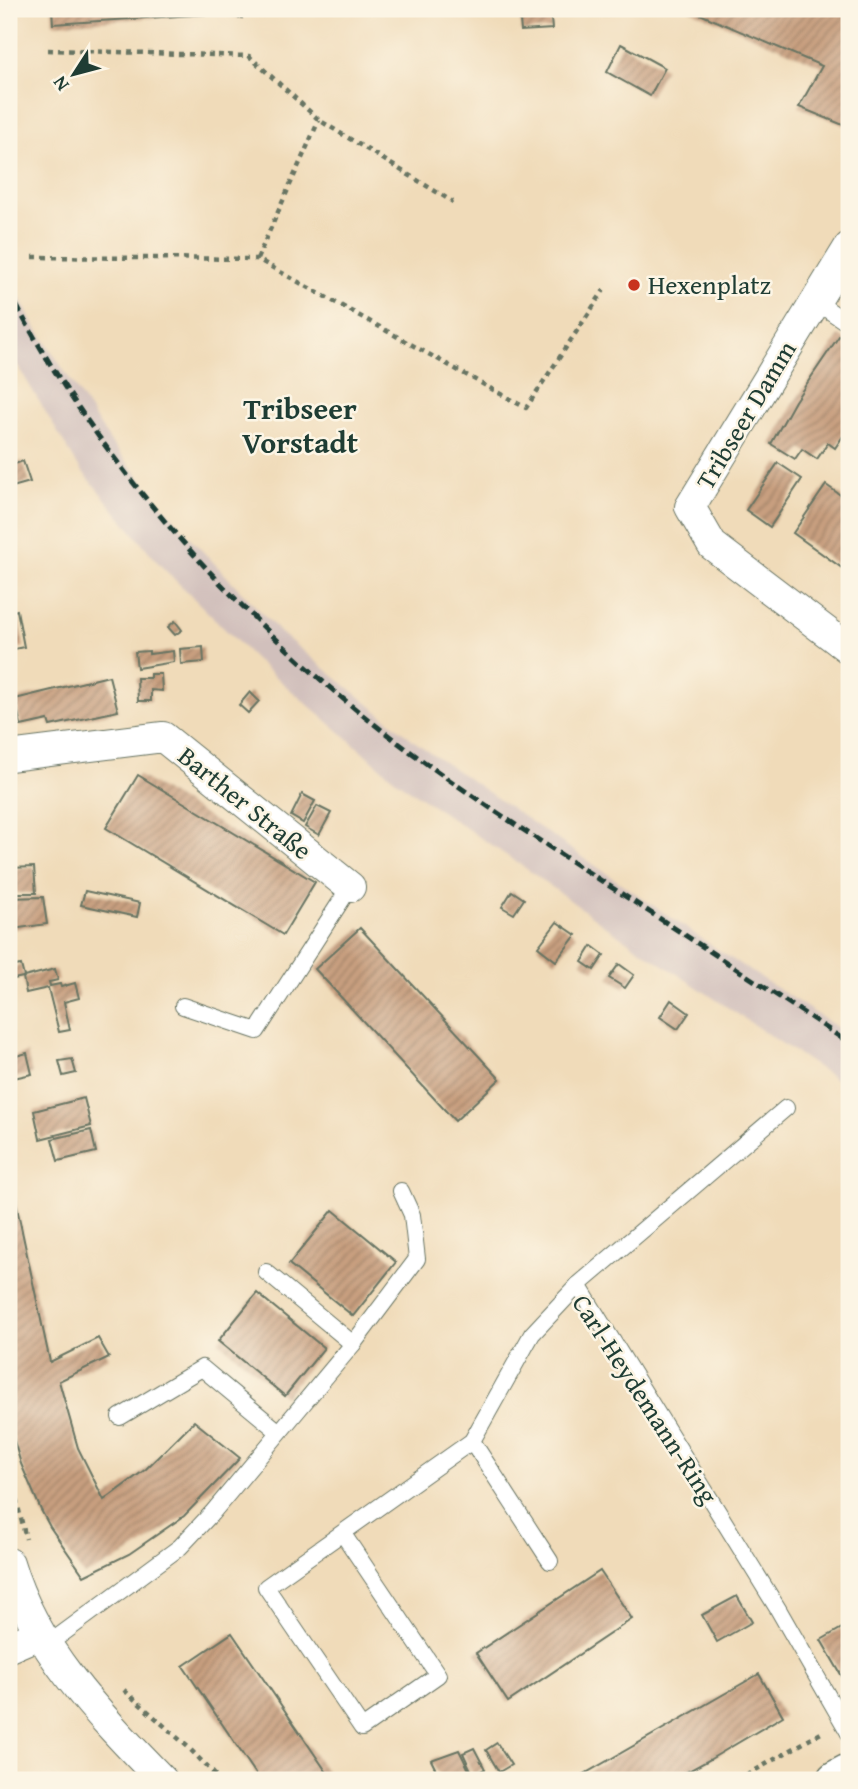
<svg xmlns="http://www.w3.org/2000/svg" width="858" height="1789" font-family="'Gentium Book Plus',serif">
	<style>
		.railway { fill: #d1c0bc }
		.building { fill: url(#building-hatch) }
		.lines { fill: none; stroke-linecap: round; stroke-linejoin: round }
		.service-casing { stroke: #687463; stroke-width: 18 }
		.minor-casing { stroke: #687463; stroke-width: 32 }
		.secondary-casing { stroke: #687463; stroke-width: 41 }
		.path { stroke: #687463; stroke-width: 4.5; stroke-dasharray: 5 5; stroke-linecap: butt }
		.service { stroke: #fff; stroke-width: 16 }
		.minor { stroke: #fff; stroke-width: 30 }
		.secondary { stroke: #fff; stroke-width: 38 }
		.rail { stroke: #1f3d34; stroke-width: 5; stroke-dasharray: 10 5; stroke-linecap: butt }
		.poi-dot { fill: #c8321e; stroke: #fcf5e5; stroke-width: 2.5 }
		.labels { text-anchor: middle; stroke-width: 5; stroke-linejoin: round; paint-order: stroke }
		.poi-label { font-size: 26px; fill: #1f3d34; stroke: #fcf5e5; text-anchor: start }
		.street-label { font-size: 26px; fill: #1f3d34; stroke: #fcf5e5 }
		.quarter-label { font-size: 30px; font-weight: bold; fill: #1f3d34; stroke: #fcf5e5 }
	</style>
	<defs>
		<pattern id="building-hatch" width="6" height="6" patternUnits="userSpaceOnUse" patternTransform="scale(1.75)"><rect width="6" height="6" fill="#c89f7f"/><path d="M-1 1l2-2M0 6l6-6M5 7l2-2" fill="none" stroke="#a28369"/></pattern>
	</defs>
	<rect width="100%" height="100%" fill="#fcf5e5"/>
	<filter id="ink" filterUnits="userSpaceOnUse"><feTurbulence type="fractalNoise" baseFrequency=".0143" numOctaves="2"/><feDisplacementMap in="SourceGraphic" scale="14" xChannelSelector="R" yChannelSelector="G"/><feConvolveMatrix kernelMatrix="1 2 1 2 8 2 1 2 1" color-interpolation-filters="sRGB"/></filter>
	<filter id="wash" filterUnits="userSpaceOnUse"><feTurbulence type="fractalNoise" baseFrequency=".00686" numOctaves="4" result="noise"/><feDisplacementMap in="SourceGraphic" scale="28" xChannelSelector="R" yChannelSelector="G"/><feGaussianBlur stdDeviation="1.57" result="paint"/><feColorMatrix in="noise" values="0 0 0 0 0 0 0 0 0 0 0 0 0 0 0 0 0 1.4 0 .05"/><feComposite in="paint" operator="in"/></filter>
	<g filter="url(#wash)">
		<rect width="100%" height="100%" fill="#f0dbb9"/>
		<path class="railway" d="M9,276l21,42 81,125 81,97 90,94 136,110 303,208 128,83v53l-238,-158 -80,-58 -134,-91 -139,-119 -97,-96 -83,-100 -69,-115z"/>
		<g id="blocks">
			<g class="building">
				<path d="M52,9h171l1,4 -171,11z"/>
				<path d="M231,9h13l-2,9 -12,-2z"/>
				<path d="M519,9h31l2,20 -31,2z"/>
				<path d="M688,9h148l4,2 9,-2 -1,118 -49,-20 23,-41z"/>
				<path d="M621,44l44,24 -15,28 -43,-24z"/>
				<path d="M839,336l10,6v85l-14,21 -7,-5 -11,16 -15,-10 -7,10 -24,-15 24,-43z"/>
				<path d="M23,461l7,21 -21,6v-22z"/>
				<path d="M778,463l24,16 -32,48 -24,-17z"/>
				<path d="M826,485l23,16v72l-56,-40z"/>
				<path d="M17,610l7,37 -15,3v-38z"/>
				<path d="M175,621l7,9 -7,5 -7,-8z"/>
				<path d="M203,647l1,15 -23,2 -1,-15z"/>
				<path d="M149,651v3l24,-3 1,11 -37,6 -2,-16z"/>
				<path d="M150,674h11l1,17 -11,-1v11h-13l-1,-23h13z"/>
				<path d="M109,676l9,35 -68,15 -2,-6 -27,6 -6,-27z"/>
				<path d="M250,692l9,9 -11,12 -9,-8z"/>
				<path d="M138,775l177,107 -32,53 -177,-107z"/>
				<path d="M302,794l13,7 -12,22 -12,-7z"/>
				<path d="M317,806l14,7 -12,22 -14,-8z"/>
				<path d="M34,867l2,26h-27v-25z"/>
				<path d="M85,891l55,12 -3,14 -56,-12z"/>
				<path d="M512,891l12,8 -10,15 -12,-7z"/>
				<path d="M43,897l4,27 -34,5 -2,-9h-2v-22z"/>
				<path d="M557,922l19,13 -20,26 -18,-14z"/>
				<path d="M360,928l140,151 -45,42 -140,-152z"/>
				<path d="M592,946l12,9 -10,15 -12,-8z"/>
				<path d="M619,964l15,11 -9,13 -16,-10z"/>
				<path d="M21,965l3,12 31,-8 3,11 -9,2 1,4 10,-2 1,3 14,-4 4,15 -15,4 6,28 -11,2 -11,-44 -22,5 -3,-16 -14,3v-13z"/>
				<path d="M671,1000l18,13 -11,16 -18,-12z"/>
				<path d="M27,1053l5,21 -23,5v-21z"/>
				<path d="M72,1059l4,14 -13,3 -4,-15z"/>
				<path d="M84,1098l7,28 -51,13 -6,-28z"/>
				<path d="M91,1130l5,22 -38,9 -6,-22z"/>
				<path d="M10,1175l40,187 48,-24 11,19 -50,24 19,67 26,52 42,-31 48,-48 46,37 -56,58 -55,38 -45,22 -34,-49 -9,-17 -20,-46 -12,-40z"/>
				<path d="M333,1210l63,52 -43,54 -64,-52z"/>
				<path d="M257,1293l67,55 -39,48 -67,-55z"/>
				<path d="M600,1571l32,48 -124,83 -32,-49z"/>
				<path d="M737,1596l15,26 -35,20 -15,-27z"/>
				<path d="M849,1624v57l-3,2 -25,-43z"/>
				<path d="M232,1633l100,147h-72l-77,-114z"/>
				<path d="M759,1674l24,42 -74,44 -37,20h-98z"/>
				<path d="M497,1743l14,22 -12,7 -13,-22z"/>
				<path d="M474,1748l11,21 -12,6 -10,-22z"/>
				<path d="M459,1750l11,22 -13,6 -1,-3 -15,5 -10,-20z"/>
			</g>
		</g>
	</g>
	<g filter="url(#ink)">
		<use href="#blocks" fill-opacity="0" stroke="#687463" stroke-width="2"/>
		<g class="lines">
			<defs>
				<g id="service">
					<path d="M815,301l34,23"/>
					<path d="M183,1006l74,25 93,-144"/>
					<path d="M266,1272l87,72"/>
					<path d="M578,1285l208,-177"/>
					<path d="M120,1417l82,-49 77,64"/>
					<path d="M472,1441l78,120"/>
					<path d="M343,1534l95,141 -76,53 -96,-141 206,-146 60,-107 46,-49 200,324 71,124"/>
					<path d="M47,1645l133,-98 32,-34 141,-169 64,-85 -5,-44 -11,-24"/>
				</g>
				<g id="minor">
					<path d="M849,247l-159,260 22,38 137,104"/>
					<path d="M9,756l154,-19 187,150"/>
					<path d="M9,1563c25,86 92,154 153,217"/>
					<path d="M9,1647l30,-13"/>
				</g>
				<path id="secondary" d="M836,1780l13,-7"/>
			</defs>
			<use href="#service" class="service-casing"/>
			<use href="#minor" class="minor-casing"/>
			<use href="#secondary" class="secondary-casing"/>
			<g class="path">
				<path d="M48,50l201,6 70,64 134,82"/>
				<path d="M33,257l224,2 269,149 78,-118"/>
				<path d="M257,259l62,-139"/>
				<path d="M9,1470l17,69"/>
				<path d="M124,1690l64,57 32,33"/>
				<path d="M738,1780l83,-47"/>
			</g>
			<use href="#service" class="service"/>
			<use href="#minor" class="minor"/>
			<use href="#secondary" class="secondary"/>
			<path class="rail" d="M9,291c83,161 211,307 350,421 70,57 146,106 221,155 90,58 180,117 269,176"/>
		</g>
	</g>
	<circle class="poi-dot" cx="634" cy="285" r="7"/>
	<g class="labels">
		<g class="poi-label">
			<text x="648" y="294">Hexenplatz</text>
		</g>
		<g class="street-label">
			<text transform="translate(746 415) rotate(-59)" y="9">Tribseer Damm</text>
			<text transform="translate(245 803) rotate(39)" y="9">Barther Straße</text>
			<text transform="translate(645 1399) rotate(57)" y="9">Carl-Heydemann-Ring</text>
		</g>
		<g class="quarter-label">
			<text x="300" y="419">Tribseer<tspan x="300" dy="34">Vorstadt</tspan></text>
		</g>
	</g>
	<rect width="858" height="1789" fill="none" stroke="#fcf5e5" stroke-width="35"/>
	<g transform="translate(74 74) rotate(234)" stroke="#fcf5e5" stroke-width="5" paint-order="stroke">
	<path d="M0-5L12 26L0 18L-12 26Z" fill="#1f3d34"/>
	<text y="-10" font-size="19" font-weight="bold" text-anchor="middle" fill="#1f3d34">N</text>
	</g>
</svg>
